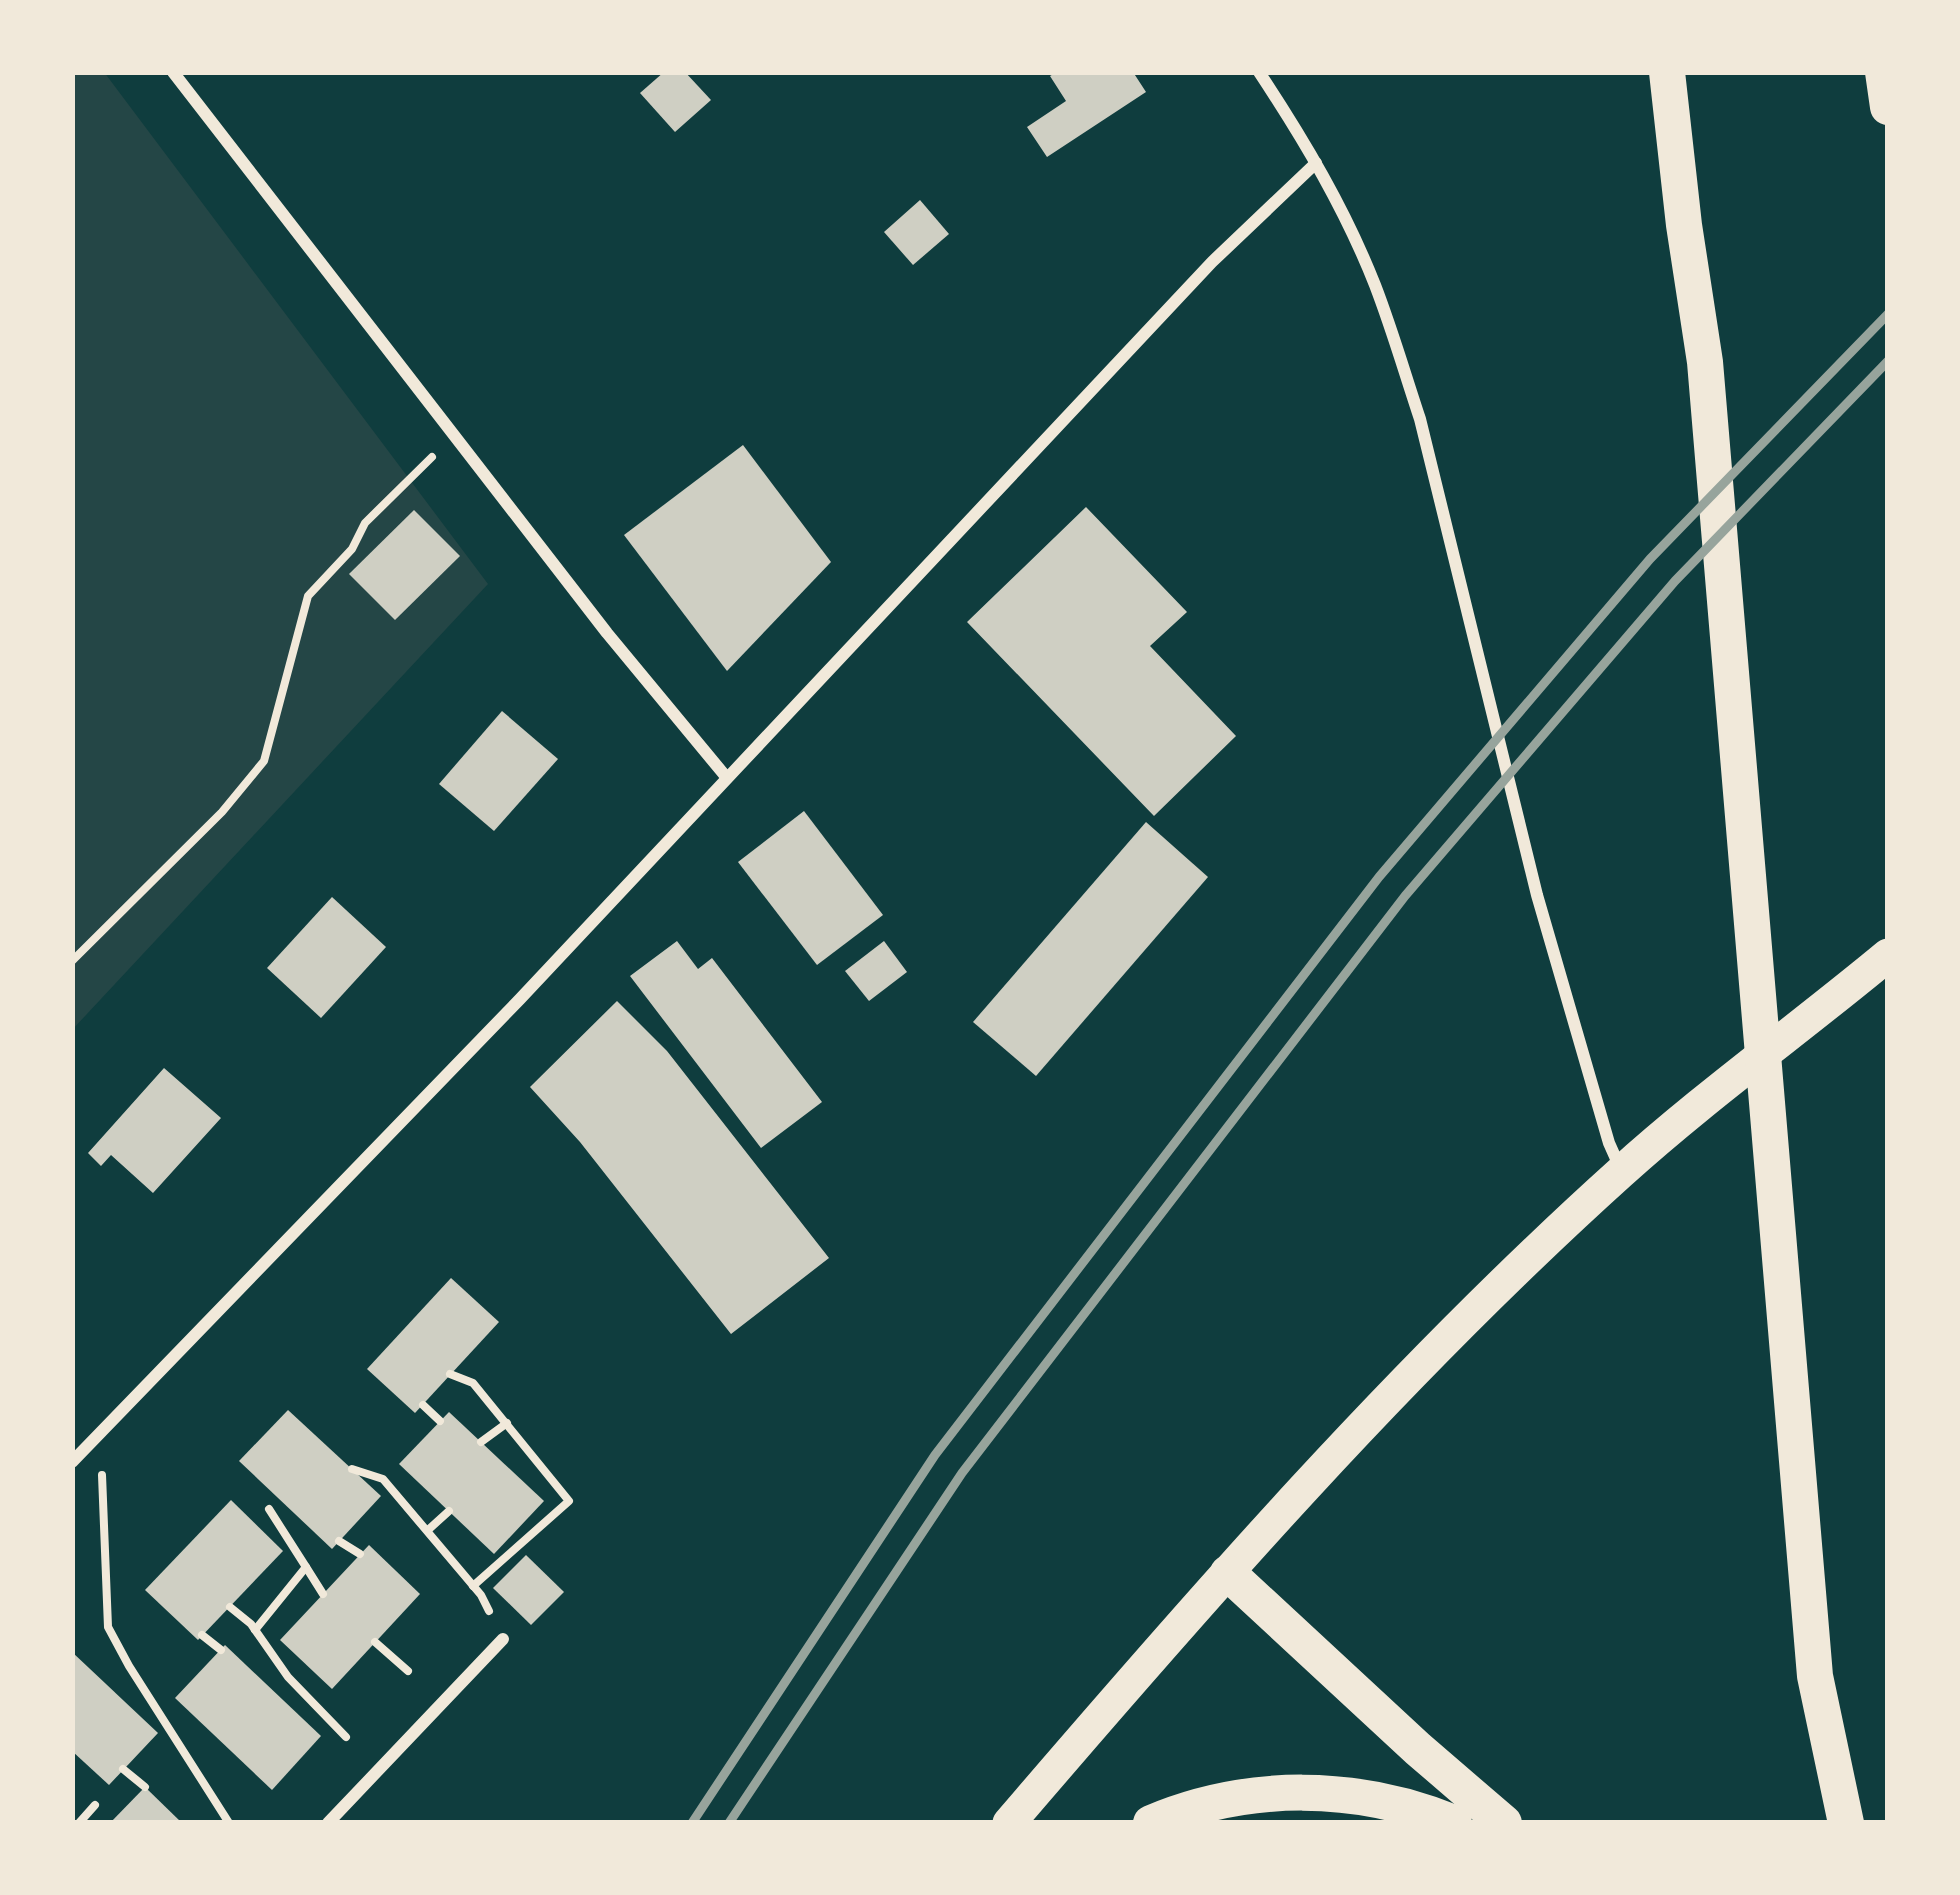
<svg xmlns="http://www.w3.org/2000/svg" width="1960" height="1895" font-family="'Public Sans',sans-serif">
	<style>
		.green { fill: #244646 }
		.building { fill: #cfcfc3 }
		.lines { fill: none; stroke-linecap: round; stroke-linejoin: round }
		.path { stroke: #f1e9da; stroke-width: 8 }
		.minor { stroke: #f1e9da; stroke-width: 12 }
		.trunk { stroke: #f1e9da; stroke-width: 33 }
		.motorway { stroke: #f1e9da; stroke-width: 36 }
		.rail { stroke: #97a49c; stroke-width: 9 }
	</style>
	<rect width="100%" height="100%" fill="#0f3d3e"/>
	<path class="green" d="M72,72h32l384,512 -416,446z"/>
	<g class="building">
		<path d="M664,72h21l26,28 -36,32 -35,-39z"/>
		<path d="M1057,72h76l13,20 -99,65 -20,-30 39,-26 -16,-25z"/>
		<path d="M920,200l29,34 -36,31 -29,-33z"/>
		<path d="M743,445l88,117 -104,109 -103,-136z"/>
		<path d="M1086,507l101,105 -37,34 86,90 -82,80 -187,-194z"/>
		<path d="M414,510l46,46 -65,64 -46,-46z"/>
		<path d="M502,711l56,48 -64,72 -55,-47z"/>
		<path d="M804,811l79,104 -66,50 -79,-103z"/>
		<path d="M1146,822l62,55 -172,199 -63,-54z"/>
		<path d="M332,897l54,50 -65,71 -54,-50z"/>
		<path d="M677,941l21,28 14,-11 110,144 -61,46 -131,-172z"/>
		<path d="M884,941l23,31 -38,29 -24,-30z"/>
		<path d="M617,1001l50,50 162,207 -98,76 -151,-192 -50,-55z"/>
		<path d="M164,1068l57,50 -68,75 -42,-38 -10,11 -13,-13z"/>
		<path d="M451,1278l48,44 -84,91 -48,-44z"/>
		<path d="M288,1410l93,86 -49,53 -93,-88z"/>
		<path d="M449,1412l95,89 -50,53 -95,-90z"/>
		<path d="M231,1500l52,51 -85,89 -53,-50z"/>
		<path d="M369,1545l51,49 -88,95 -52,-49z"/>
		<path d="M526,1555l38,37 -33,33 -38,-37z"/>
		<path d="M225,1645l96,91 -49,54 -97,-92z"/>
		<path d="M72,1652l86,81 -49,52 -37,-34z"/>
		<path d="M145,1787l37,36h-72z"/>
	</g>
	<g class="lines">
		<g class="path">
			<path d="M72,961l150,-149 42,-51 44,-165 44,-47 13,-26 67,-66"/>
			<path d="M450,1374l23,9 96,118 -96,85"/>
			<path d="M423,1405l17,16"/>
			<path d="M481,1442l26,-19"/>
			<path d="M352,1469l31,10 98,116 8,16"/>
			<path d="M102,1475l6,152 21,39 100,157"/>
			<path d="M428,1530l21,-19"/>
			<path d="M339,1541l21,13"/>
			<path d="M306,1567l17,27"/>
			<path d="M230,1607l21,17 37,53 58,60"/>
			<path d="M255,1630l51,-63 -37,-58"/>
			<path d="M202,1635l19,15"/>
			<path d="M375,1642l33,29"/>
			<path d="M123,1769l22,18"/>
			<path d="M79,1823l16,-18"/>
		</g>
		<g class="minor">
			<path d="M173,72l434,561 120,145"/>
			<path d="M1259,72c45,68 86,137 116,213 17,44 30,89 45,134l117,476 72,248 12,27"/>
			<path d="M72,1462l448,-463 692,-737 104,-99"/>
			<path d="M328,1823l175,-184"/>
		</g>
		<path class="trunk" d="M1009,1823c193,-225 390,-451 611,-650 85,-77 179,-144 268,-218"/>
		<g class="motorway">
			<path d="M1667,72l17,153 21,137 110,1314 31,147"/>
			<path d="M1883,72l5,35"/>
			<path d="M1228,1573l190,176 86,74"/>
			<path d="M1151,1823c97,-41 206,-40 303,0"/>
		</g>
		<g class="rail">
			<path d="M692,1823l243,-368 444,-578 271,-318 238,-245"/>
			<path d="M729,1823l233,-350 443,-577 270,-315 213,-220"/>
		</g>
	</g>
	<rect width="1960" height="1895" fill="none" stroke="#f1e9da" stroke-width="150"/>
</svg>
